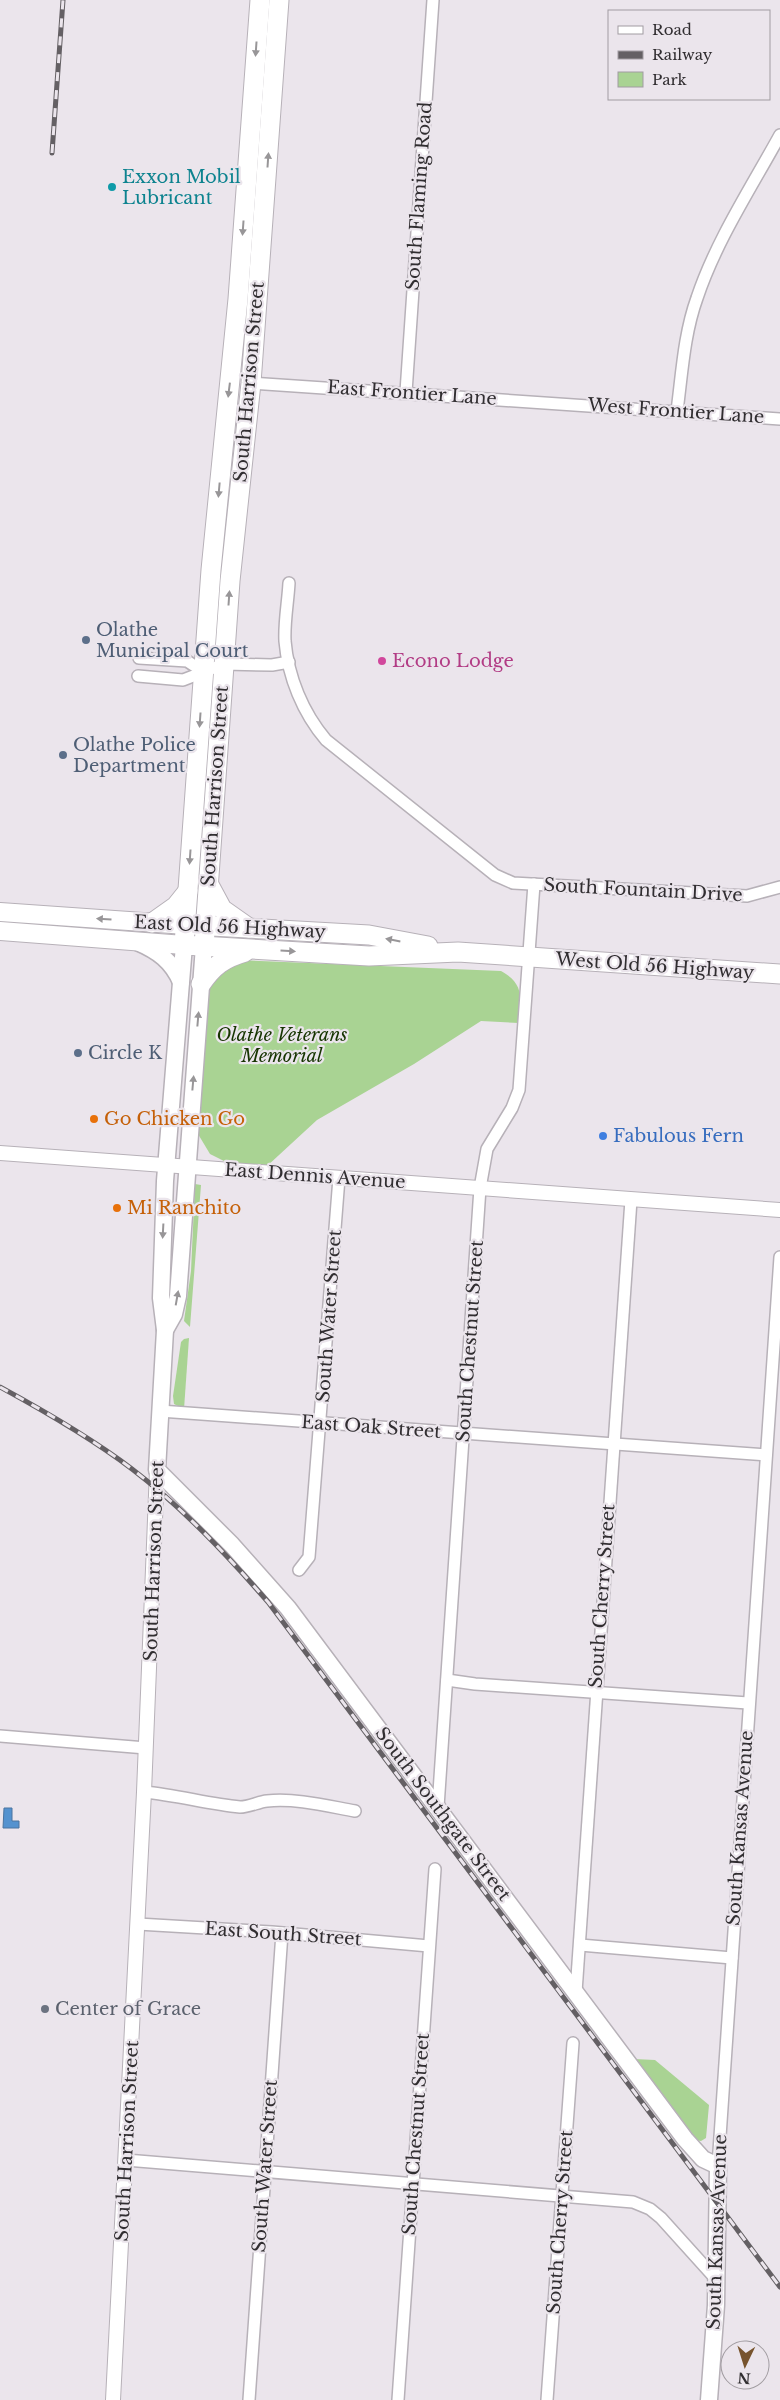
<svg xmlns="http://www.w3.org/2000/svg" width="780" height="2400" font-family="'Libre Baskerville',serif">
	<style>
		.green { fill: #a9d393 }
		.water { fill: #5492cf; stroke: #4a74a0 }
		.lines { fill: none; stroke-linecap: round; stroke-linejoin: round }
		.minor-casing { stroke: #b7b1b8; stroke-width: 14 }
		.tertiary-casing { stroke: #b7b1b8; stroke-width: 16 }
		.secondary-casing { stroke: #b7b1b8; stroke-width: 19 }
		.primary-casing { stroke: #b7b1b8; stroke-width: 20 }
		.trunk-casing { stroke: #b7b1b8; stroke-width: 21 }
		.minor { stroke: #fff; stroke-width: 11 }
		.tertiary { stroke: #fff; stroke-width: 14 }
		.secondary { stroke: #fff; stroke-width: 16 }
		.primary { stroke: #fff; stroke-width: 18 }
		.trunk { stroke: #fff; stroke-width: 19 }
		.rail-casing { stroke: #646064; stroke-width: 5 }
		.rail { stroke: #ebe5ec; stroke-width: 3; stroke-dasharray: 9; stroke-linecap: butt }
		.oneway { fill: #989698 }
		.culture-dot { fill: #0f9aa8; stroke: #ebe5ec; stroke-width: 2 }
		.service-dot { fill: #5c6f8a; stroke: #ebe5ec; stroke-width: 2 }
		.hotel-dot { fill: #d1479c; stroke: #ebe5ec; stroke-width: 2 }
		.food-dot { fill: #e8710a; stroke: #ebe5ec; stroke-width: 2 }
		.shop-dot { fill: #3f7fe0; stroke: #ebe5ec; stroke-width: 2 }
		.worship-dot { fill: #6b7280; stroke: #ebe5ec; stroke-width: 2 }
		.labels { text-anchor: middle; stroke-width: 4.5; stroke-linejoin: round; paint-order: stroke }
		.culture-label { font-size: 18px; fill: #0d838f; stroke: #ebe5ec; text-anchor: start }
		.street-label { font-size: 18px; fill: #312e31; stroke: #ebe5ec }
		.service-label { font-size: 18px; fill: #4e5e75; stroke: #ebe5ec; text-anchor: start }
		.hotel-label { font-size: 18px; fill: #b23c85; stroke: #ebe5ec; text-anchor: start }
		.park-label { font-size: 18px; font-style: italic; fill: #163400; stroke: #ebe5ec }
		.food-label { font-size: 18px; fill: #c56008; stroke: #ebe5ec; text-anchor: start }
		.shop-label { font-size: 18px; fill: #366cbe; stroke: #ebe5ec; text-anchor: start }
		.worship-label { font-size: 18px; fill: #5b616d; stroke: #ebe5ec; text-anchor: start }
	</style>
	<rect width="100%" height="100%" fill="#ebe5ec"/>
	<g class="green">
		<path d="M235,960l266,11c24,13 20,28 18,52l-38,-2 -67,43 -97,56 -51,47 -42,-6 -14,-7 -15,-25 9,-144z"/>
		<path d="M195,1184l6,1 -11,142 -6,-6 7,-50z"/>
		<path d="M189,1338l-5,71 -10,-5 -1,-8 8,-54 3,-3z"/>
		<path d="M634,2059l21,1 54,45 -3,33 -5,3 -8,-1z"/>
	</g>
	<path class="water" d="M4,1808h8v13h7v7h-16z"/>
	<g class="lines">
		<defs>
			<g id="minor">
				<path d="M251,383l529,36"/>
				<path d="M406,392l27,-392"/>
				<path d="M677,411c5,-38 7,-77 20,-113 19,-57 54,-110 83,-163"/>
				<path d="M289,583c-1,19 -5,39 -4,58 3,36 18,72 41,99l169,135 18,8 234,13 33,-9"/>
				<path d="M139,658l48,3 17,11"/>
				<path d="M138,676l45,4 41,-16 48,1 17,-3"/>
				<path d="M160,1411l606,44"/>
				<path d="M299,1570l10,-13 30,-379"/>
				<path d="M447,1680l28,4 273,19"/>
				<path d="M0,1736l146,12"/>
				<path d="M144,1792c33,3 64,12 96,15 9,0 18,-5 27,-6 29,-3 60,5 88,10"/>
				<path d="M438,1807l42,-619 7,-39 25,-41 7,-18 15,-206"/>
				<path d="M138,1924l134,8 157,14"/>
				<path d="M580,1945l152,13"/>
				<path d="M576,1992l55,-792"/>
				<path d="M126,2160l507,42 17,7 11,9 55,61"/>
				<path d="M718,2166l62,-909"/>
				<path d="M249,2400l33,-467"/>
				<path d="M398,2400l37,-531"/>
				<path d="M547,2400l26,-357"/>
			</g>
			<g id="tertiary">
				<path d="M0,1153l780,57"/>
				<path d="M113,2400l31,-608 13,-322"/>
			</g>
			<g id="secondary">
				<path d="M137,942c21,9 35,19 44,40"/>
				<path d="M184,945l-19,236 -4,117 4,32 -8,140 75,75 56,63 397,531 18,20 15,7 -2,139 -7,95"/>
				<path d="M165,1330l9,-16 4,-18 26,-350"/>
			</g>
			<g id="primary">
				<path d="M0,912l186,13"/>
				<path d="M0,931l184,14"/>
			</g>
			<g id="trunk">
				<path d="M260,0l-22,299 -27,271 -27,375 185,11 89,-4 322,22"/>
				<path d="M208,883l14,26 27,19"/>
				<path d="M152,923l24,-17 12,-15"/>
				<path d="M194,925l175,10 59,11"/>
				<path d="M204,946l26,-365 21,-198 28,-383"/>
				<path d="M201,984c12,-18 23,-26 44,-32"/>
			</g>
		</defs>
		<use href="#minor" class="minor-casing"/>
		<use href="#tertiary" class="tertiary-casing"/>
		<use href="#secondary" class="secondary-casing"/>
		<use href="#primary" class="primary-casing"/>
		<use href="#trunk" class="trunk-casing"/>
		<use href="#minor" class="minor"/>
		<use href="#tertiary" class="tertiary"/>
		<use href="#secondary" class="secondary"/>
		<use href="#primary" class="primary"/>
		<use href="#trunk" class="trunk"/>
		<defs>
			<g id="rail">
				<path d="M52,153l11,-153"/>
				<path d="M0,1387c46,25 91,51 132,82 51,39 95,86 136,133l512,685"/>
			</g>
		</defs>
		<use href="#rail" class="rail-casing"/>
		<use href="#rail" class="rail"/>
	</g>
	<defs><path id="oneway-solid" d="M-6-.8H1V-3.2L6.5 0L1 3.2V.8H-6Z" transform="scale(1.25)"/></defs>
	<g class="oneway">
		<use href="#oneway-solid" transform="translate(256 49) rotate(94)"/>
		<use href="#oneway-solid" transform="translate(268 160) rotate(-86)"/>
		<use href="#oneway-solid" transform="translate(243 228) rotate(94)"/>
		<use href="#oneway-solid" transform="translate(229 390) rotate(97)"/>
		<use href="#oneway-solid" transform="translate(219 490) rotate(95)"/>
		<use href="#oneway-solid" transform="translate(229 598) rotate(-86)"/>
		<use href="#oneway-solid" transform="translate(200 720) rotate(94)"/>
		<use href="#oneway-solid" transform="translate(190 857) rotate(94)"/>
		<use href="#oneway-solid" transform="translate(104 919) rotate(-176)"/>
		<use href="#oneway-solid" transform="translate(393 940) rotate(-169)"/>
		<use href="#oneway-solid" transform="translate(288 951) rotate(3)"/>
		<use href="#oneway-solid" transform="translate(198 1019) rotate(-85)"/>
		<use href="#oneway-solid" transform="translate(193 1083) rotate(-85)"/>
		<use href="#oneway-solid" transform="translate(163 1231) rotate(93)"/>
		<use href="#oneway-solid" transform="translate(177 1298) rotate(-80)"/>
	</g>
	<circle class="culture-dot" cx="112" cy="187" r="5"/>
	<g class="service-dot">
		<circle cx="86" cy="640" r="5"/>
		<circle cx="63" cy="755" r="5"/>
		<circle cx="78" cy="1053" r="5"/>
	</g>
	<circle class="hotel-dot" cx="382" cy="661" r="5"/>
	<g class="food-dot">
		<circle cx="94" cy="1119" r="5"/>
		<circle cx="117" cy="1208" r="5"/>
	</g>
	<circle class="shop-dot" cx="603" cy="1136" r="5"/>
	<circle class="worship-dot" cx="45" cy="2009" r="5"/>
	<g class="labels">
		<g class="culture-label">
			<text x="122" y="183">Exxon Mobil<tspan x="122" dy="21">Lubricant</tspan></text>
		</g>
		<g class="street-label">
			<text transform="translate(419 196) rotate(-86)" y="6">South Flaming Road</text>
			<text transform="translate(249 382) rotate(-85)" y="6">South Harrison Street</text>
			<text transform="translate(412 393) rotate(4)" y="6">East Frontier Lane</text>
			<text transform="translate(676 411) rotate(4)" y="6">West Frontier Lane</text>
			<text transform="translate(215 786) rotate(-86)" y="6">South Harrison Street</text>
			<text transform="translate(643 890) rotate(3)" y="6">South Fountain Drive</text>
			<text transform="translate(230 927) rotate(3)" y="6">East Old 56 Highway</text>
			<text transform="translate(655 966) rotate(4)" y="6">West Old 56 Highway</text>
			<text transform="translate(315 1176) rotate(4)" y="6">East Dennis Avenue</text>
			<text transform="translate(329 1316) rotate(-86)" y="6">South Water Street</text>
			<text transform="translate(470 1341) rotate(-86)" y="6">South Chestnut Street</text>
			<text transform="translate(371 1427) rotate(4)" y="6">East Oak Street</text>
			<text transform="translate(154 1561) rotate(-88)" y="6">South Harrison Street</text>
			<text transform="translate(602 1596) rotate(-86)" y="6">South Cherry Street</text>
			<text transform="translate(443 1814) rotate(53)" y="6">South Southgate Street</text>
			<text transform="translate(740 1828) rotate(-86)" y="6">South Kansas Avenue</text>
			<text transform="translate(283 1934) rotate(4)" y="6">East South Street</text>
			<text transform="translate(416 2134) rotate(-86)" y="6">South Chestnut Street</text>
			<text transform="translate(127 2141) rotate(-87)" y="6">South Harrison Street</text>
			<text transform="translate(265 2166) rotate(-86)" y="6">South Water Street</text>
			<text transform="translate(560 2222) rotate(-86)" y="6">South Cherry Street</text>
			<text transform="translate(717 2232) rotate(-88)" y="6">South Kansas Avenue</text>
		</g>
		<g class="service-label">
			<text x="96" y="636">Olathe<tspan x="96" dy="21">Municipal Court</tspan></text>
			<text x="73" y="751">Olathe Police<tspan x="73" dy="21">Department</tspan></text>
			<text x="88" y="1059">Circle K</text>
		</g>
		<g class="hotel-label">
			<text x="392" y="667">Econo Lodge</text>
		</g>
		<g class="park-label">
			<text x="282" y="1041">Olathe Veterans<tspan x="282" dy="21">Memorial</tspan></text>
		</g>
		<g class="food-label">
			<text x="104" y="1125">Go Chicken Go</text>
			<text x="127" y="1214">Mi Ranchito</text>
		</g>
		<g class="shop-label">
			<text x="613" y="1142">Fabulous Fern</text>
		</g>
		<g class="worship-label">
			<text x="55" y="2015">Center of Grace</text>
		</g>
	</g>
	<rect x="608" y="10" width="162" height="90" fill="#ebe5ec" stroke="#a19ca1"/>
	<rect x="618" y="26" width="25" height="8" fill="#ffffff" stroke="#a19ca1"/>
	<text x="652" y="35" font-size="15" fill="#312e31">Road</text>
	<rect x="618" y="51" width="25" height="8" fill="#646064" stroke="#a19ca1"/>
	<text x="652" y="60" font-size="15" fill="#312e31">Railway</text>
	<rect x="618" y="72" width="25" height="15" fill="#a9d393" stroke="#a19ca1"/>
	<text x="652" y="85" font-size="15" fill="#312e31">Park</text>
	<g transform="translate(745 2365) rotate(184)"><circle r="24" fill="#ebe5ec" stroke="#a19ca1"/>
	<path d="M0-4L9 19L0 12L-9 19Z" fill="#77532d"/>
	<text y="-8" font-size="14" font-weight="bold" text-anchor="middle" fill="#312e31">N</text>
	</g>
</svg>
